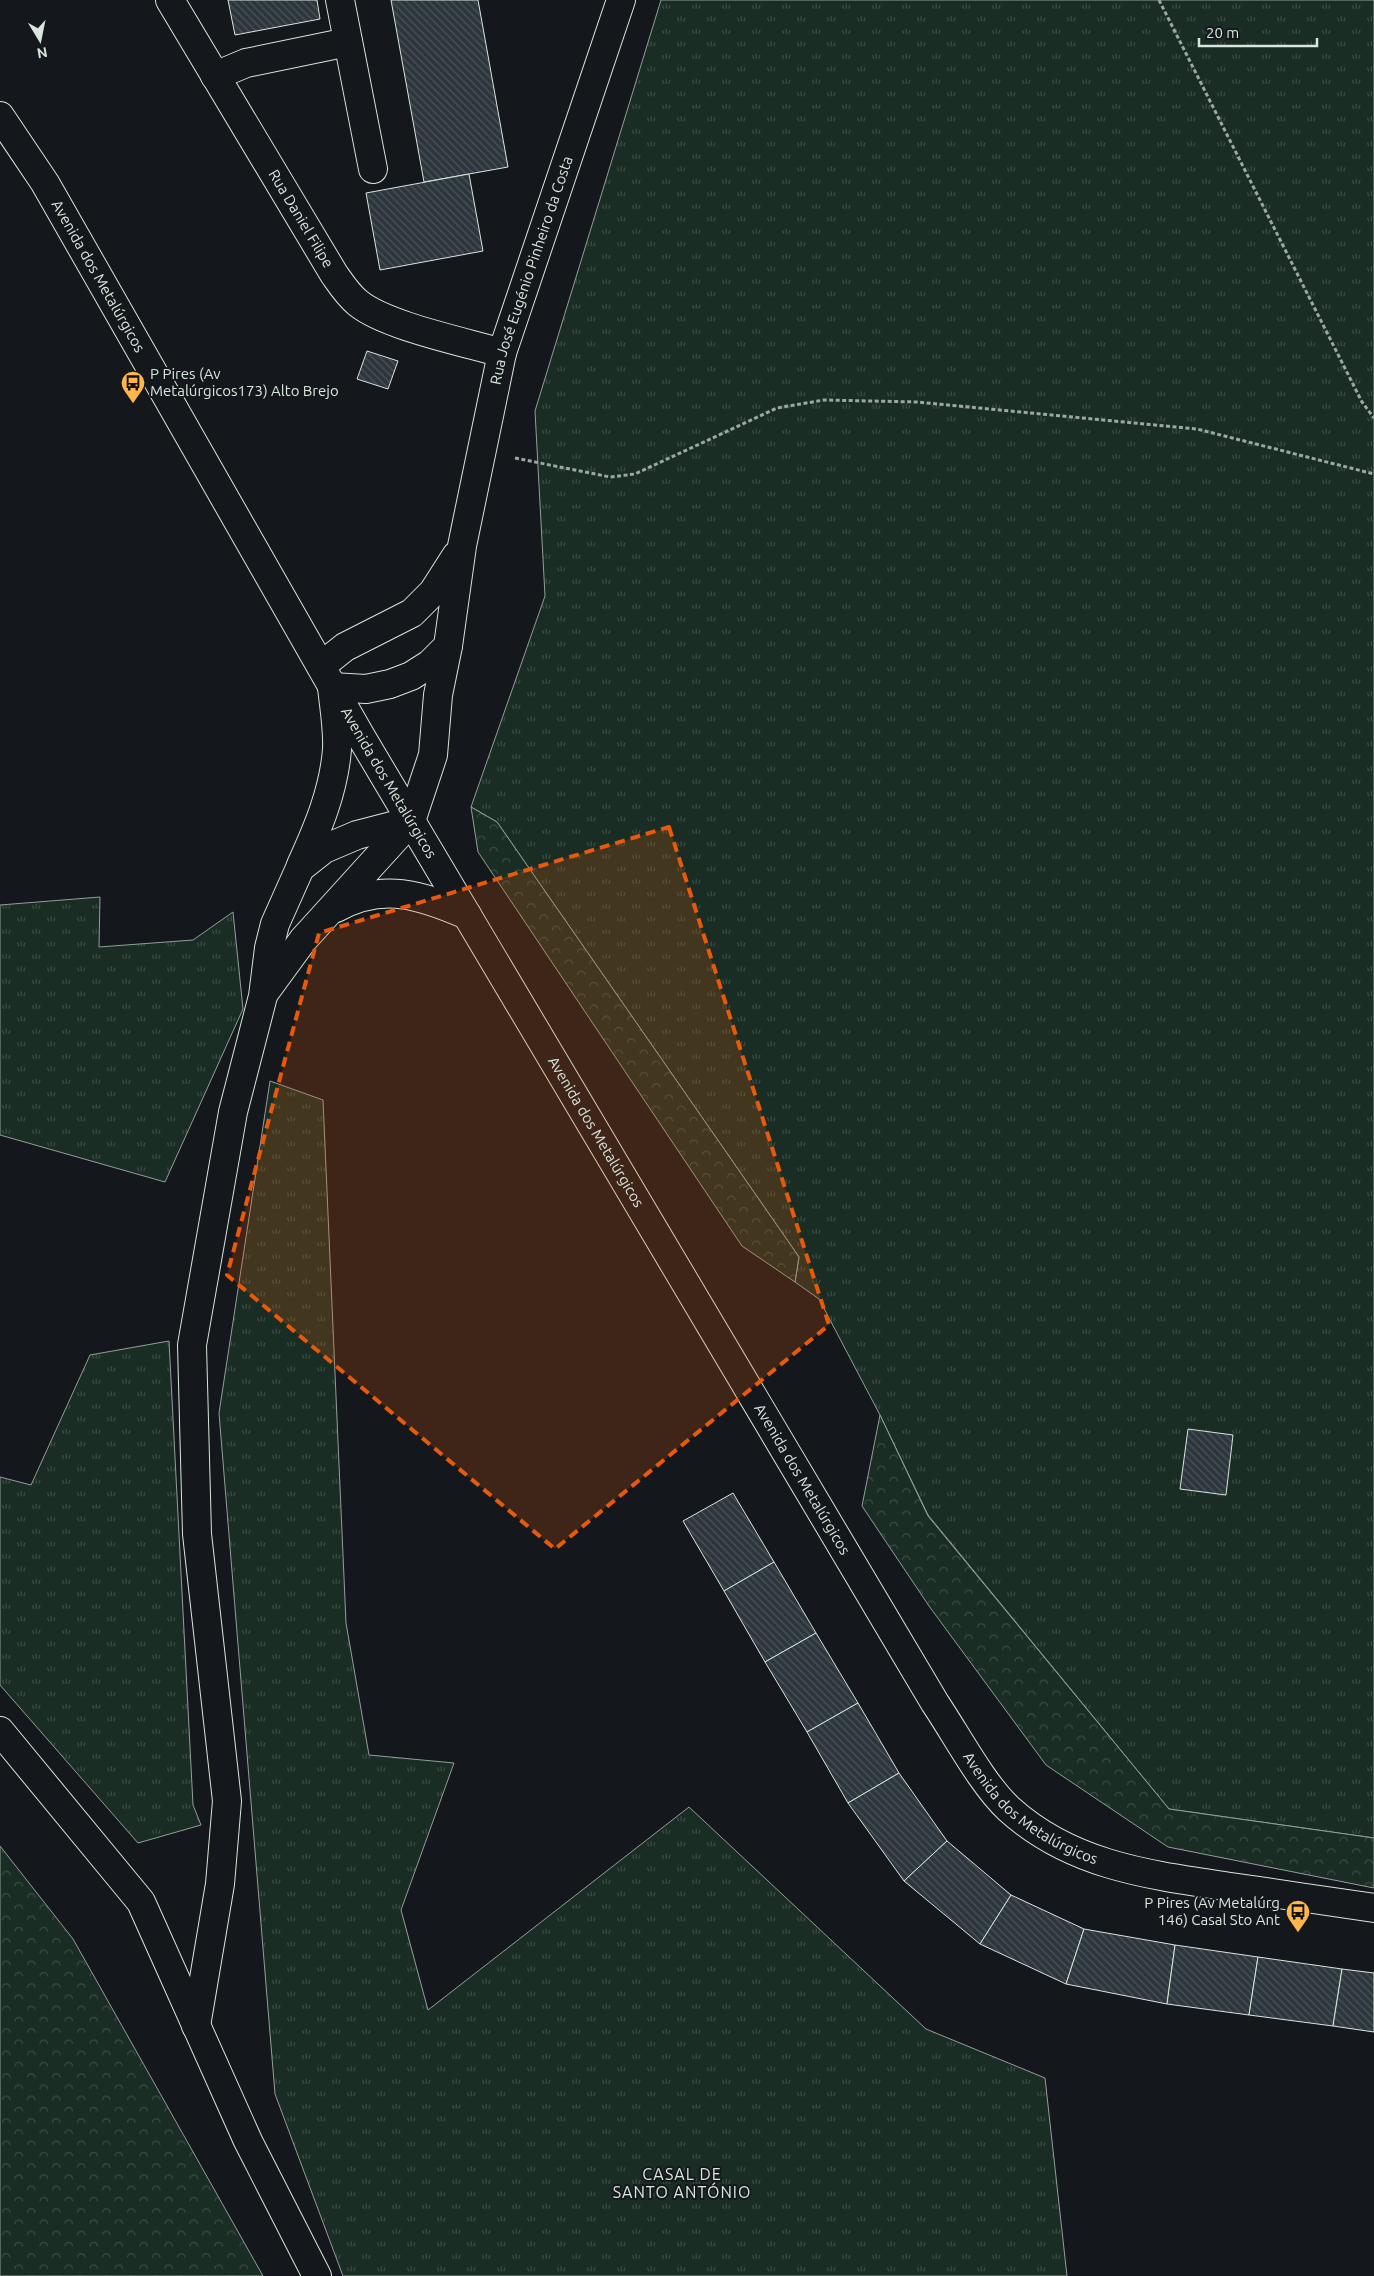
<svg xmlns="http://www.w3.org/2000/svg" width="1374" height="2276" font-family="Ubuntu,sans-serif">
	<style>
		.grass { fill: url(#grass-tufts); stroke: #939e99 }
		.forest { fill: url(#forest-crowns); stroke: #939e99 }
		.building { fill: url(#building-back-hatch); stroke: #d8e6dc }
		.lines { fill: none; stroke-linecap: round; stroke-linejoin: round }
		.minor-casing { stroke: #d8e6dc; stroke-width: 30 }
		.major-casing { stroke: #d8e6dc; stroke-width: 30 }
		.path { stroke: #9da8a2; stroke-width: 3; stroke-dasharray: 4 2.5; stroke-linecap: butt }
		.minor { stroke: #14181c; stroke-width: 28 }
		.major { stroke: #14181c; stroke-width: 28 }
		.marked { fill: #e8590c; fill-opacity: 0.2; stroke: #e8590c; stroke-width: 4; stroke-dasharray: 10 6; stroke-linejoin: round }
		.labels { text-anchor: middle; stroke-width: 4; stroke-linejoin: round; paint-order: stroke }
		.street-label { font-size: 15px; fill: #d8e6dc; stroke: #14181c }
		.poi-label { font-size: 15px; fill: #d8e6dc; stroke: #14181c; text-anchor: start }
		.neighbourhood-label { font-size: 16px; letter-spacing: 1px; fill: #d8e6dc; stroke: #14181c }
	</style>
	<defs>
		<pattern id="grass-tufts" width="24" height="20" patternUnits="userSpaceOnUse" patternTransform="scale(1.25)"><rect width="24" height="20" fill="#1a2d24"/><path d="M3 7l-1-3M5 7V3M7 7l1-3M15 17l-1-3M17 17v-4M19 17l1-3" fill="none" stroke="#3b4b43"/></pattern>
		<pattern id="forest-crowns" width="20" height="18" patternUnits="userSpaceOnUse" patternTransform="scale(1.25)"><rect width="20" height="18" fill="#1a2d24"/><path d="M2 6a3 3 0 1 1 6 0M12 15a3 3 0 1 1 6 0" fill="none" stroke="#3b4b43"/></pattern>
		<pattern id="building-back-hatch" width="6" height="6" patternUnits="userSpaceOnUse" patternTransform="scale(1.25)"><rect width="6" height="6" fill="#2c363c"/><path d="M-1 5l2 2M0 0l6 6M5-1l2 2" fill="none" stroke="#4a5358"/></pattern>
	</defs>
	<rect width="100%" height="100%" fill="#14181c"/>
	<g class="grass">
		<path d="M661,0h713v1838l-205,-29 -241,-294 -48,-100 -61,-116 -24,-17 4,-25 -302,-435 -26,-15 74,-211 -10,-185z"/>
		<path d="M100,897l-1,50 94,-7 40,-28 10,97 -78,173 -165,-47v-230z"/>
		<path d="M270,1081l53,19 23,523 23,132 85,8 -53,147 27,100 261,-203 237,222 119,49 22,198h-724l-68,-182 -56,-681z"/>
		<path d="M169,1341l24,464 8,20 -63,18 -138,-158v-208l31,8 59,-130z"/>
	</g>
	<g class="forest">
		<path d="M471,807l26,15 302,435 -4,25 -53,-36 -264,-394z"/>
		<path d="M880,1415l48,101 241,293 205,29v50l-206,-41 -122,-82 -117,-159 -67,-100z"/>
		<path d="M0,1846l73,93 190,337h-263z"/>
	</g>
	<g class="building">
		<path d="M228,0h89l3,19 -85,16z"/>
		<path d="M391,0h87l30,167 -84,15z"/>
		<path d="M469,174l14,77 -103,19 -14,-77z"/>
		<path d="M367,351l31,10 -10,28 -31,-10z"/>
		<path d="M1188,1429l45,6 -7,60 -46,-6z"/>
		<path d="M733,1493l41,69 -50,29 -41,-70z"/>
		<path d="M774,1562l42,71 -51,29 -41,-71z"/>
		<path d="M816,1633l42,70 -51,29 -42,-70z"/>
		<path d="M858,1703l41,70 -51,30 -41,-71z"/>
		<path d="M899,1773l48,68 -43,40 -56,-78z"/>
		<path d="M947,1841l64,54 -31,49 -76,-63z"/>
		<path d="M1011,1895l73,34 -18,55 -86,-40z"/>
		<path d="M1084,1929l91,16 -8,59 -101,-20z"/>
		<path d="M1175,1945l83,12 -9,58 -82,-11z"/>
		<path d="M1258,1957l84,12 -9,57 -84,-11z"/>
		<path d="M1342,1969l32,4v59l-41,-6z"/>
	</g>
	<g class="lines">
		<defs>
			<g id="minor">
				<path id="s1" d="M170,0l164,274c7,10 14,21 24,29 28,23 107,39 144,50"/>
				<path d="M340,0l33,169"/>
				<path d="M215,76l31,-13 102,-21"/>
				<path d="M321,666l24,-19 67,-34 21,-21 23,-36"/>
				<path id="s2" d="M301,865c17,-37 33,-75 36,-116 1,-20 -3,-42 -5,-62l34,2 24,-5 21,-8 19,-12 18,-18 14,-100 40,-193 119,-353"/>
				<path d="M336,908c47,-26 85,-13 131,7"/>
				<path d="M265,992l38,-52 108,-119 22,-66 5,-60 10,-49"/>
				<path d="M0,1731l141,171 107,239 69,135"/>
				<path d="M196,2026l24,-142 7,-83 -30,-267 -5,-189 41,-233 30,-116 6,-48 6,-24 25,-56 24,-19 33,-14 54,-14"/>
			</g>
			<g id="major">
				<path id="s3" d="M0,116l45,67 315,552 575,968c21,31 47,81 74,106 63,57 141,66 222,78 48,7 95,14 143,21"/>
			</g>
		</defs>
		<use href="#minor" class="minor-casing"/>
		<use href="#major" class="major-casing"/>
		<g class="path">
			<path d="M1159,0l203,402 12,16"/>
			<path d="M515,458l95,19 25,-3 142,-66 47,-8 93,2 280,27 177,45"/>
		</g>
		<use href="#minor" class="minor"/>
		<use href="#major" class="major"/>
	</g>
	<path class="marked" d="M669,827l160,498 -274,224 -328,-274 92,-342z"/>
	<defs>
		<symbol id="bus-pin" viewBox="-11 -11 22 30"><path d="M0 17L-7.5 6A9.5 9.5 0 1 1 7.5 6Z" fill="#ffb74d" stroke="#14181c"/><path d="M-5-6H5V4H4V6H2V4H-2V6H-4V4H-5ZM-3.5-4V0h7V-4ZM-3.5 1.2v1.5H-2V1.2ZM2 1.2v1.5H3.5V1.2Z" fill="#111"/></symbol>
	</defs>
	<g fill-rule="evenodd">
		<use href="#bus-pin" x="119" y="369" width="28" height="38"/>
		<use href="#bus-pin" x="1284" y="1898" width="28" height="38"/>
	</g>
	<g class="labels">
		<g class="street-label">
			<text dy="5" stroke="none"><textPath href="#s1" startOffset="255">Rua Daniel Filipe</textPath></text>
			<text dy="5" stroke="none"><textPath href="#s2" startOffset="699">Rua José Eugénio Pinheiro da Costa</textPath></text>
			<text dy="5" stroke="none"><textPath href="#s3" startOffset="188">Avenida dos Metalúrgicos</textPath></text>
			<text dy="5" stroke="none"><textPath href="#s3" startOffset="772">Avenida dos Metalúrgicos</textPath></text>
			<text dy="5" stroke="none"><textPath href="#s3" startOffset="1178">Avenida dos Metalúrgicos</textPath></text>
			<text dy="5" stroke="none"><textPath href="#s3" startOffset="1582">Avenida dos Metalúrgicos</textPath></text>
			<text dy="5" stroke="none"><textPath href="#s3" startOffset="1988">Avenida dos Metalúrgicos</textPath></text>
		</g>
		<g class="poi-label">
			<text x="150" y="379">P Pires (Av<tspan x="150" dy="17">Metalúrgicos173) Alto Brejo</tspan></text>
			<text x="1280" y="1908" text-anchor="end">P Pires (Av Metalúrg<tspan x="1280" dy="17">146) Casal Sto Ant</tspan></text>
		</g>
		<g class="neighbourhood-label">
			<text x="682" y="2180">CASAL DE<tspan x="682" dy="18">SANTO ANTÓNIO</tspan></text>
		</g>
	</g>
	<g transform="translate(40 40) rotate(170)" stroke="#14181c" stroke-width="4" paint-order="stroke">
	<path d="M0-4L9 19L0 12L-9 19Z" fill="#d8e6dc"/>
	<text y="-8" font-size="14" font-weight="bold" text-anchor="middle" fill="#d8e6dc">N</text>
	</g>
	<path d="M1199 38v8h118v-8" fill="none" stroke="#d8e6dc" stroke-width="2.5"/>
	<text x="1206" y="38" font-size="15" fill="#d8e6dc" stroke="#14181c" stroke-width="4" paint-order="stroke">20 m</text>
</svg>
